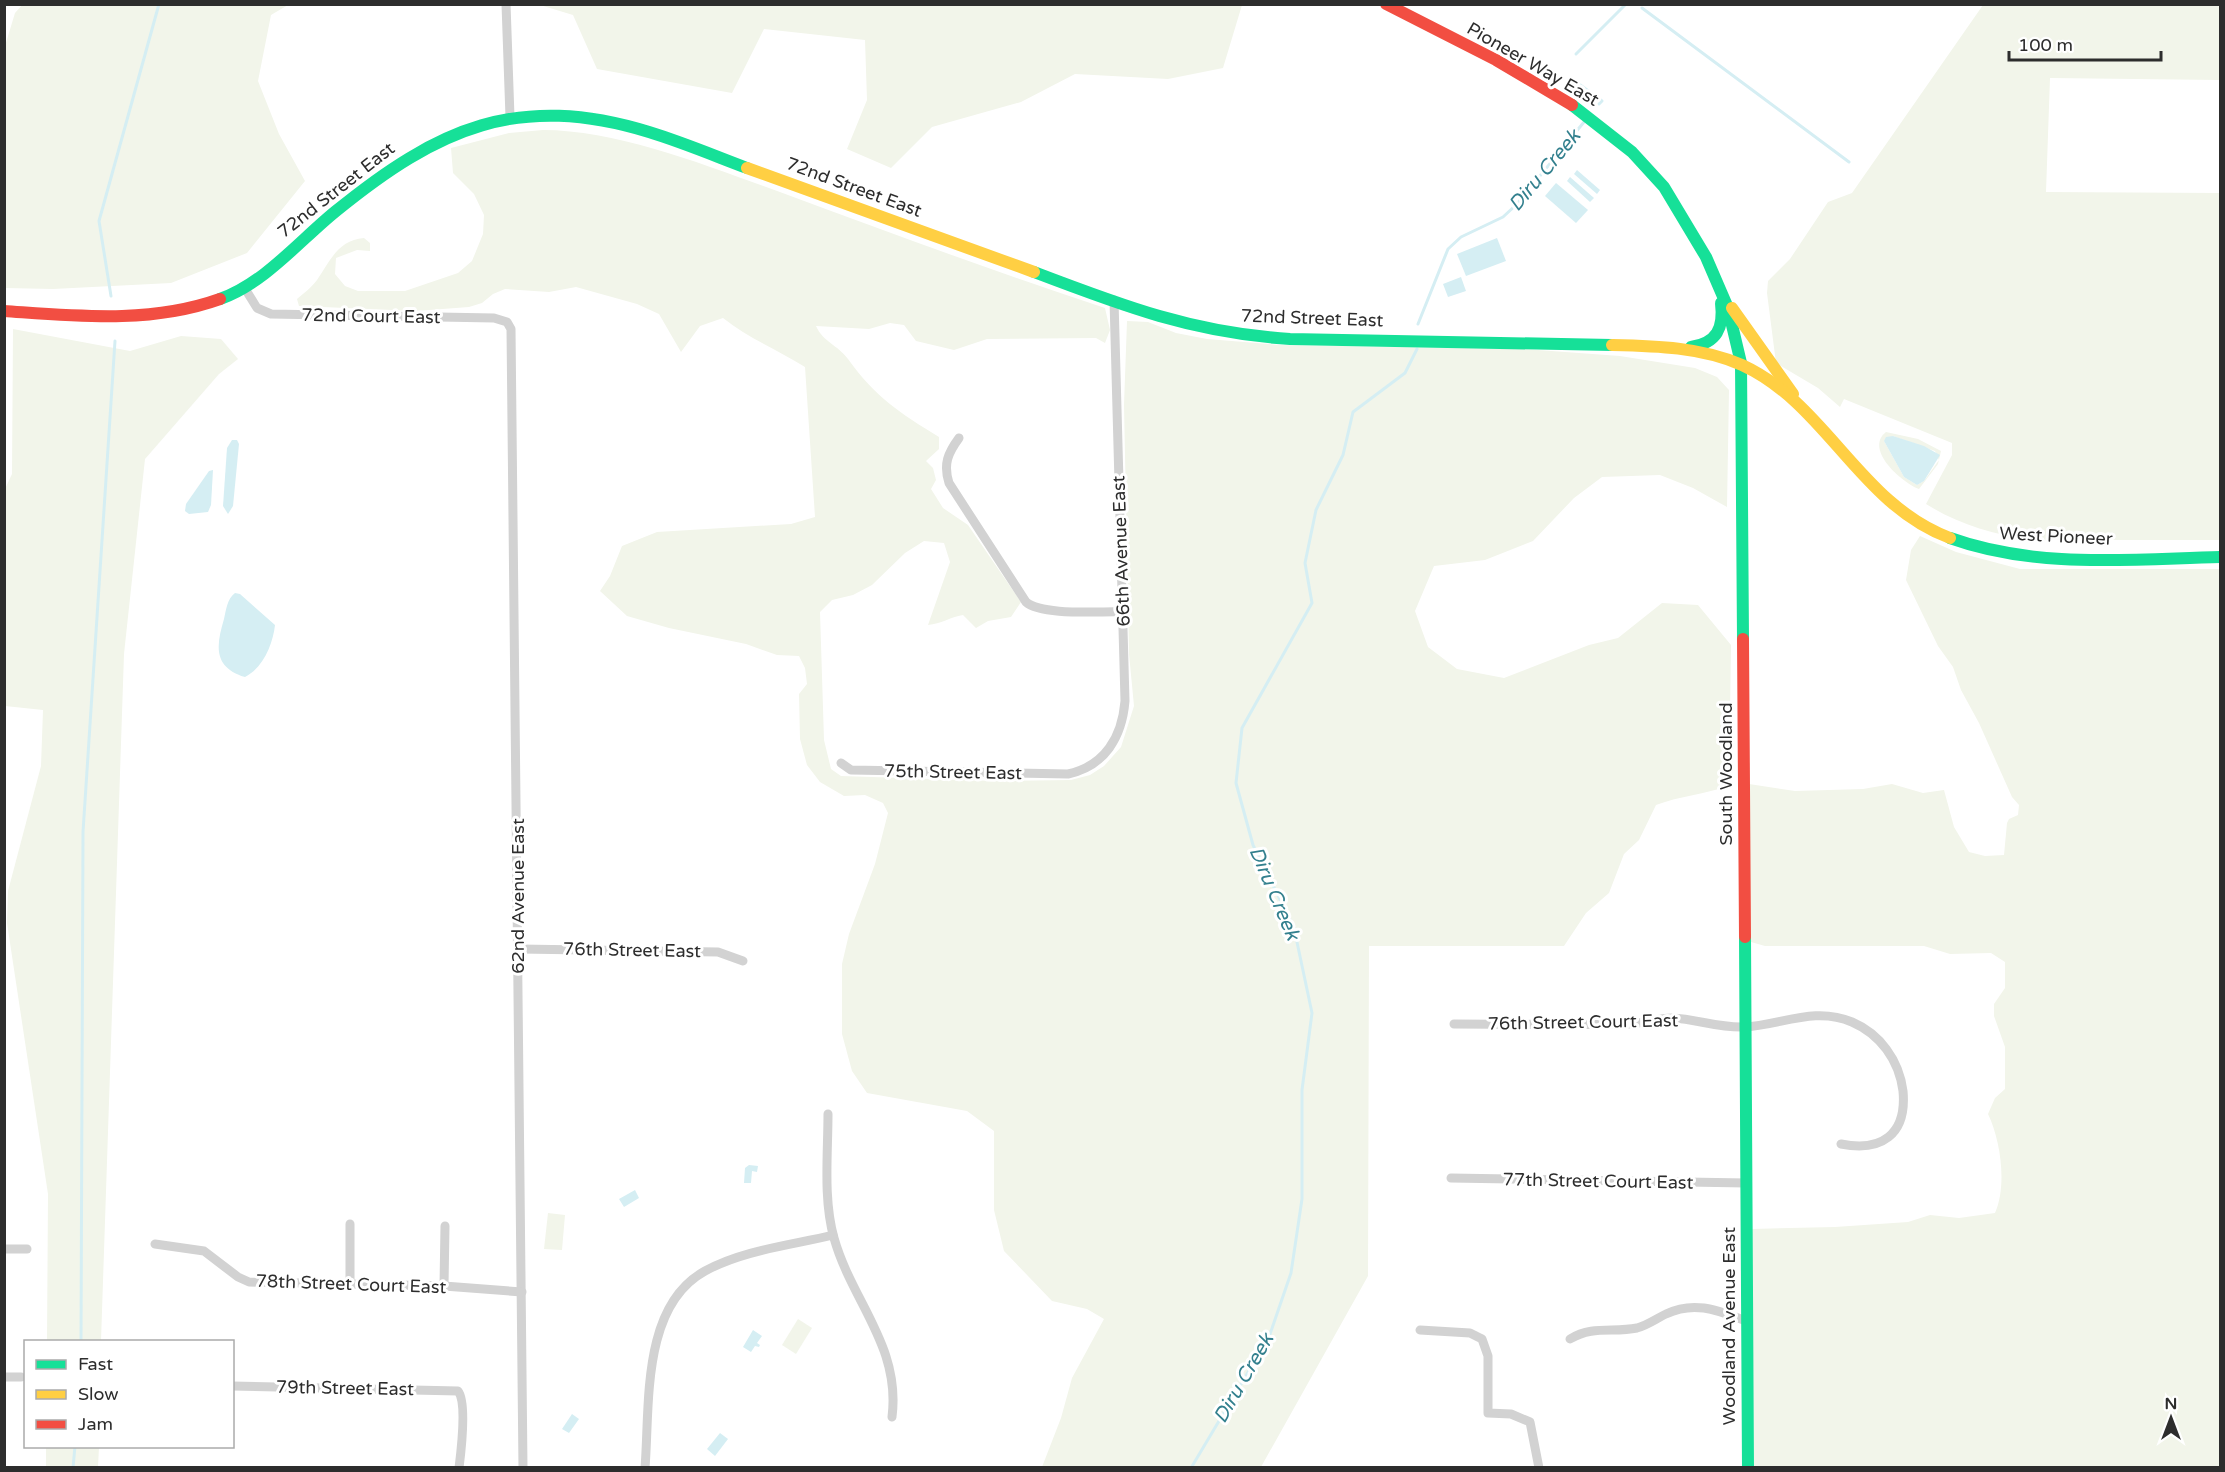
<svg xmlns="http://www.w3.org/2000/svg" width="2225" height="1472" font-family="'Varela Round',sans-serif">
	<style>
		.green { fill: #f2f5ea; fill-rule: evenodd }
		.water { fill: #d5eef3 }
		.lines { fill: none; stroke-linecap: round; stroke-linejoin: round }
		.stream { stroke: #d5eef3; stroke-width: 3 }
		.street { stroke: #d2d2d2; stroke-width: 9 }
		.fast { stroke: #16e098; stroke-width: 12 }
		.slow { stroke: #ffcf43; stroke-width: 12 }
		.jam { stroke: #f24e42; stroke-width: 12 }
		.labels { text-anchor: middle; stroke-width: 6; stroke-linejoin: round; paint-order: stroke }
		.street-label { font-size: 18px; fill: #2d2d2d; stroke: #fff }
		.water-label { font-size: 20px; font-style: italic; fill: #33808e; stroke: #fff }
	</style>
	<rect width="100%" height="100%" fill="#fff"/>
	<g class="green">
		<path d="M23,4l265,1 -17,10 -13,66 21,53 26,47 -58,72 -76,30 -118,6 -48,-1v-242l10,-33z"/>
		<path d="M540,5h702l-19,63 -55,11 -93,-5 -54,28 -89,25 -41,41 -44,-19 20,-49 -2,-60 -101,-11 -32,64 -135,-24 -24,-54z"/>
		<path d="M1983,5h237v75l-170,-2 -4,114 174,1v347h-190c-38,-6 -72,-16 -104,-36l26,-49v-12l-108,-44 -4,8 -22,-19 -42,-25 -9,-70 1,-12 22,-22 38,-57 24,-9z"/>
		<path d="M543,130c78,0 172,39 245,65 106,39 210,78 317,113l5,22 -5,13 -9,-5 -109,1 -33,11 -38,-9 -12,-16 -14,-2 -21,6 -53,-3c7,16 22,19 32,33 27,38 52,54 91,78v12l-13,12 7,7 3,12 -5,9 12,19 25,17 53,77 -10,15 -23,4 -12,7 -13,-13c-13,2 -22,9 -35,10l22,-63 -6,-19 -20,-2 -19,12 -33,32 -19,10 -21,5 -12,12 4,128 7,29 10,7 154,5 76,-1 19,-5 14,-9 17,-19 13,-41 -5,-52 -5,-249 3,-84 21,1 28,11 31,6 73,6 243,4 97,7 75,12 22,9 12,13 -2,117 -34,-19 -33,-13 -58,2 -28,21 -41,43 -48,19 -51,6 -19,45 13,36 29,22 47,9 85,-33 29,-7 44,-35 36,2 33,40 -2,141c-24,8 -49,10 -73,19l-17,35 -15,14 -15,39 -23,20 -22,33h-195l-1,330 -107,191h-219l19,-49 11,-40 32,-59 -17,-10 -35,-8 -48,-50 -10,-41v-79l-27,-20 -100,-18 -15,-22 -10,-37v-70l7,-30 26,-70 13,-51 -5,-10 -18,-8 -21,1 -24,-14 -13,-17 -7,-26 -1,-45 8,-10 -2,-16 -6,-12 -22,-1 -31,-11 -77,-16 -42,-12 -27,-25 10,-15 12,-30 35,-14 134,-8 24,-7 -10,-150c-27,-17 -57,-29 -82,-49l-23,8 -19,26 -22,-38 -22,-10 -61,-17 -27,5 -44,-3 -12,5 -11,9 -13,4 -53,4 -117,-5 -2,-7c7,-6 15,-12 20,-19 13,-19 21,-40 47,-42l6,5v8l-13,-1 -21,8 -1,16 10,12 13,5h47l53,-18 14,-12 11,-27 1,-19 -10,-21 -21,-21 -2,-25 58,-15z"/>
		<path d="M13,329l117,22 51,-15 40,3 17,20 -19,15 -74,85 -21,195 -23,687h-54l1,-147 -41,-271 1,-32 33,-125 2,-56 -38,-4 -1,-215 8,-17z"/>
		<path d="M1886,432l32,7 23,12 -3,13 -19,25c-18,-7 -55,-40 -33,-57zM1893,436l42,15 4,9 -15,21 -7,4 -13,-8 -20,-36z"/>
		<path d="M1920,536l36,16 64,17h200v898h-466l-2,-238 83,-2 73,-5 22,-7 29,3 36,-5c12,-27 6,-72 -7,-99l7,-16 10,-9v-42l-11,-31v-12l11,-16v-26l-14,-9 -41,1 -26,-8h-159l-14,-4 -2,-5v-153l46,7 68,-2 29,-5 31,9 21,-3 10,37 15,25 16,4 19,-1 3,-32 2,-4 9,-4 1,-10 -7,-8 -33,-74 -18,-33 -8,-23 -15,-21 -32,-66 5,-30z"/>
		<path d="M548,1213l17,2 -3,35 -18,-1z"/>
		<path d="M798,1319l14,9 -16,26 -14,-9z"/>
		<path d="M46,1447h53l-1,20h-52z"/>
	</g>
	<g class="water">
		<path d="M1577,170l23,20 -3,4 -23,-20z"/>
		<path d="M1570,177l24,21 -4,4 -23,-21z"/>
		<path d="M1556,183l32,27 -12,13 -31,-27z"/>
		<path d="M1497,238l9,23 -40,15 -9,-22z"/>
		<path d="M1461,277l5,14 -18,6 -5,-13z"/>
		<path d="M1893,436l31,10 16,9 -16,26 -7,4 -13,-8 -20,-36 2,-4z"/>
		<path d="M232,440h5l2,4 -6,62 -5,8 -5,-8 4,-58z"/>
		<path d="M213,470l-2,35 -3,7 -19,2 -4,-3 1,-7 23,-33z"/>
		<path d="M235,593l5,1 35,31c-2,19 -12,43 -30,52 -32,-10 -29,-31 -21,-58 2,-9 3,-20 11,-26z"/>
		<path d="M749,1165l9,1 -1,6 -5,-1 -1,12h-7l1,-15z"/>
		<path d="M635,1190l4,8 -15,9 -5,-8z"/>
		<path d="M753,1330l9,6 -5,7 3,2 -1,2 -4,-1 -4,6 -8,-5z"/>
		<path d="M572,1414l7,5 -10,14 -7,-4z"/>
		<path d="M720,1433l8,6 -13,17 -8,-7z"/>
	</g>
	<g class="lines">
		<g class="stream">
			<path d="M1642,8l207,154"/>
			<path d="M1576,54l50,-50"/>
			<path d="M1572,79l30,22 -3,3"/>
			<path d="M111,296l-12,-75 60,-217"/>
			<path d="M1418,324l30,-75 13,-12 42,-20 14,-13 67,-82"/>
			<path d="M81,1342l2,-510 32,-491"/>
			<path d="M73,1468l2,-22"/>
			<path d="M1191,1468l78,-131 22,-64 11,-74v-109l10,-77 -18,-85 -41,-83 -17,-62 6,-55 70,-125 -7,-40 11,-53 27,-55 10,-43 52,-39 12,-24"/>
		</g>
		<g class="street">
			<path d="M506,4l4,113"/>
			<path d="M244,287l13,21 14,6 223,4 13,4 4,7 12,1139"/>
			<path d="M959,438c-11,15 -16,26 -10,45l77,119c16,14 75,9 97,10"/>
			<path d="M841,763l10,7 217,4c37,-8 54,-37 57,-73l-11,-401"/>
			<path d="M519,949l199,3 25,9"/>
			<path d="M1454,1024c58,0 116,1 173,0 15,0 30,-6 45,-6 25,1 46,10 72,9 37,-2 71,-21 108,-5 28,12 47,38 51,69 4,44 -22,61 -62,53"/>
			<path d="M828,1114c0,40 -5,85 6,124 18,64 67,108 58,179"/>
			<path d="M1451,1178l295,5"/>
			<path d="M155,1244l49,7 34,26 11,5 195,4 78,6"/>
			<path d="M4,1249h23"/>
			<path d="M350,1283v-59"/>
			<path d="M444,1286l1,-60"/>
			<path d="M1420,1330l50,3 12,6 6,17v57l23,1 19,8 9,46"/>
			<path d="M1570,1339c23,-14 43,-6 67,-11 11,-3 20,-10 29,-14 29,-14 53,-3 80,7"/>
			<path d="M4,1377h17"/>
			<path d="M232,1386l226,5c9,11 3,61 1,77"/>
			<path d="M645,1468c5,-63 -4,-162 60,-197 38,-21 87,-26 128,-36"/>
		</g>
		<g class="fast">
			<path d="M1572,105l60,47 32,35 42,70 22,51 13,55 2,276"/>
			<path d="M1034,272c89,34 160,61 256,67l322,6"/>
			<path d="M220,299c45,-16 80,-59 116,-88 102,-83 182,-119 313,-79 33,10 66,24 98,36"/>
			<path d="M1691,347c26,-4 33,-19 30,-44"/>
			<path d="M1950,538c86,31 180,21 270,19"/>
			<path d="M1745,937l3,531"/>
		</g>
		<g class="slow">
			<path d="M747,168l287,104"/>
			<path d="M1732,308l61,86"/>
			<path d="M1612,345c44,1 89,2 130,20 85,39 117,139 208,173"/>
		</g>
		<g class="jam">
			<path d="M1386,4l110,56 76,45"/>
			<path d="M4,311c73,5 146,13 216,-12"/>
			<path d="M1743,639l2,298"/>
		</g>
	</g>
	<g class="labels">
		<g class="street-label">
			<text transform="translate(1533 64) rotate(30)" y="6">Pioneer Way East</text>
			<text transform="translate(854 187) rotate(20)" y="6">72nd Street East</text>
			<text transform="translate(336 190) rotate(-38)" y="6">72nd Street East</text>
			<text transform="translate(371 316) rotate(1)" y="6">72nd Court East</text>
			<text transform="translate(1312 318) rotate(2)" y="6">72nd Street East</text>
			<text transform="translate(2056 536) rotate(3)" y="6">West Pioneer</text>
			<text transform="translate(1121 551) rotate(-92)" y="6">66th Avenue East</text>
			<text transform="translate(953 772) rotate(1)" y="6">75th Street East</text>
			<text transform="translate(1726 774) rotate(-90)" y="6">South Woodland</text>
			<text transform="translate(518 896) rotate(-90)" y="6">62nd Avenue East</text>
			<text transform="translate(632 950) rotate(1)" y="6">76th Street East</text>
			<text transform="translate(1583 1022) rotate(-1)" y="6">76th Street Court East</text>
			<text transform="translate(1598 1181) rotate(1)" y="6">77th Street Court East</text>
			<text transform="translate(351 1284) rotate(2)" y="6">78th Street Court East</text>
			<text transform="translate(1729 1326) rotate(-90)" y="6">Woodland Avenue East</text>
			<text transform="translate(345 1388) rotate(1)" y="6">79th Street East</text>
		</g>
		<g class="water-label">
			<text transform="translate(1544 170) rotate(-50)" y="7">Diru Creek</text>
			<text transform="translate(1275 893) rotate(67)" y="7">Diru Creek</text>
			<text transform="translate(1243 1378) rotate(-60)" y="7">Diru Creek</text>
		</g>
	</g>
	<rect width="2225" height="1472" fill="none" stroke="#2d2d2d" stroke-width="12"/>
	<rect x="24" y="1340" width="210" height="108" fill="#ffffff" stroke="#ababab" stroke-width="1.5"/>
	<rect x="36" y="1360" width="30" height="9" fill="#16e098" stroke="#ababab" stroke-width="1.5"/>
	<text x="78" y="1370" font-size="18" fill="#2d2d2d">Fast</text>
	<rect x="36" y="1390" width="30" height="9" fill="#ffcf43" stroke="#ababab" stroke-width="1.5"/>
	<text x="78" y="1400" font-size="18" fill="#2d2d2d">Slow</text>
	<rect x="36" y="1420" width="30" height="9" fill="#f24e42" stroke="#ababab" stroke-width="1.5"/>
	<text x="78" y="1430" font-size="18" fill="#2d2d2d">Jam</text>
	<g transform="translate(2171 1418)" stroke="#ffffff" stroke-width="4.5" paint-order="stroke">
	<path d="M0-4.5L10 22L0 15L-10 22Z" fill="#2d2d2d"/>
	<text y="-9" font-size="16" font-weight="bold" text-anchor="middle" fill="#2d2d2d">N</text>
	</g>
	<path d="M2009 51v9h152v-9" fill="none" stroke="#2d2d2d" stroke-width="3"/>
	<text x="2018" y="51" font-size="18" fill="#2d2d2d" stroke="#ffffff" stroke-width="4.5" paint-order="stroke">100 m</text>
</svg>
